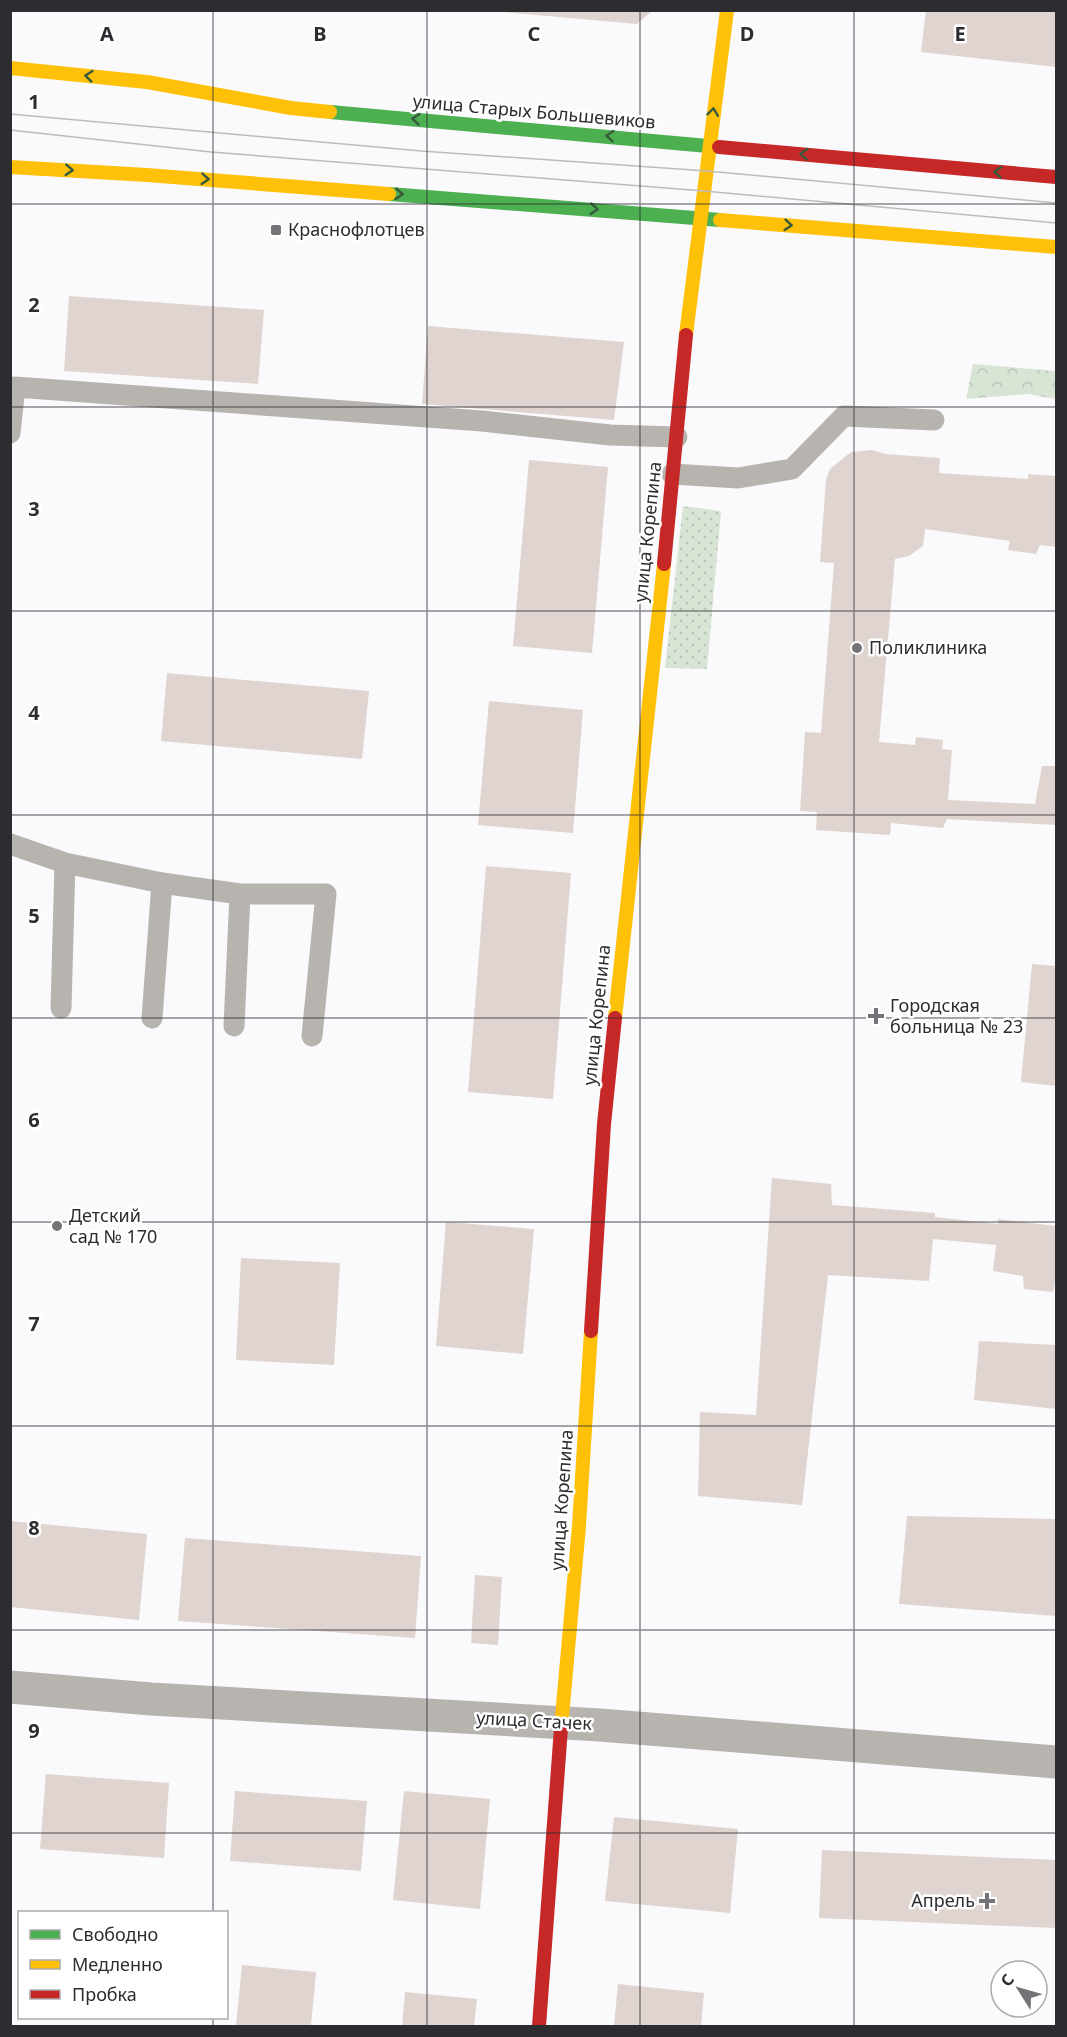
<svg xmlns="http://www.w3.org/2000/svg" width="1067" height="2037" font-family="'Noto Sans',sans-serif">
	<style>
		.grass { fill: url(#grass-dots) }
		.forest { fill: url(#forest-crowns) }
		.building { fill: #dfd4cf }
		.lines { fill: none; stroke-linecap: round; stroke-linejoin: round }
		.lane { stroke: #b7b3af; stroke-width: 21 }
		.street { stroke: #b7b3af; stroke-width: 33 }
		.fast { stroke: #4caf50; stroke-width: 14 }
		.slow { stroke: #ffc107; stroke-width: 14 }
		.jam { stroke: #c62828; stroke-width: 14 }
		.tram { stroke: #bebcba; stroke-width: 1.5 }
		.oneway { stroke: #375a3c }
		.grid { fill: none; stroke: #2c2c31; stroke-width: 1.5; stroke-opacity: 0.55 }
		.poi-dot { fill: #747478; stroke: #fff; stroke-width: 2 }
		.labels { text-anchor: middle; stroke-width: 5; stroke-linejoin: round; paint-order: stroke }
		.street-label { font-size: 18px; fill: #2c2c31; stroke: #fff }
		.poi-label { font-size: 18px; fill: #2c2c31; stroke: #fff; text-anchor: start }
		.grid-label { font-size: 20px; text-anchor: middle; font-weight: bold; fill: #2c2c31; stroke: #fff; stroke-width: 5; stroke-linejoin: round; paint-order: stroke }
	</style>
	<defs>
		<pattern id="grass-dots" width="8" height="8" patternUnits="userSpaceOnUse" patternTransform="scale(1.5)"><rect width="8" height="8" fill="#d8e5d5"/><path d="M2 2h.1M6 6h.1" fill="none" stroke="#bac5b7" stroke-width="1.8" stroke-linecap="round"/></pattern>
		<pattern id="forest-crowns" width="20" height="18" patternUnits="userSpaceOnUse" patternTransform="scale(1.5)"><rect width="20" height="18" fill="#d8e5d5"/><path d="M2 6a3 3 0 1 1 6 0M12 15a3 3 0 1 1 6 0" fill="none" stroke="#bac5b7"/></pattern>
	</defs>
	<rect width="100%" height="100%" fill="#faf9fc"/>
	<path class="grass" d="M683,506l38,5 -14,158 -42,-1z"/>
	<path class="forest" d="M973,364l83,7v28l-29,-5 -61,5z"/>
	<g class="building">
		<path d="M503,10h150l-16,14 -134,-12z"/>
		<path d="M926,10h130v57l-135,-15z"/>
		<path d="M69,296l195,14 -6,74 -194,-13z"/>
		<path d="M428,326l196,16 -10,78 -192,-16z"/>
		<path d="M873,450l12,4 55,4 -1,15 89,6v-5l28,2v71l-16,-2 -4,9 -28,-4 2,-9 -85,-12 -2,17 -14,10 -14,3 -16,183 36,3 1,-8 27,3 -1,9 10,1 -4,50 87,4 7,-38h14v59l-109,-6 -4,9 -52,-5 -1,12 -74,-5 1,-18 -17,-1 5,-79 16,1 13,-170 -14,-1 6,-82 4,-11 21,-17z"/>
		<path d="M529,460l79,7 -16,186 -79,-7z"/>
		<path d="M167,673l202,18 -7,68 -201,-18z"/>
		<path d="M489,701l94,9 -10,123 -95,-8z"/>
		<path d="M486,866l85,7 -18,226 -85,-7z"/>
		<path d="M1032,964l24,2v120l-35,-4z"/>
		<path d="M772,1178l59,6 1,21 103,8v4l63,7v-5l58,7v51l-3,15 -29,-3 -1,-13 -30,-5 3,-26 -63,-6 -4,42 -101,-6 -26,230 -104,-9 2,-84 56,3z"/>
		<path d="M446,1222l88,7 -11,125 -87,-8z"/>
		<path d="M241,1258l99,5 -6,102 -98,-5z"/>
		<path d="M979,1341l77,4v64l-82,-9z"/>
		<path d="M907,1516l149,3v97l-157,-12z"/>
		<path d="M10,1521l137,13 -8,86 -129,-13z"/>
		<path d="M185,1538l236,18 -6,82 -237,-17z"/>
		<path d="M475,1575l27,2 -4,68 -27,-2z"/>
		<path d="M46,1774l123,9 -5,75 -124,-9z"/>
		<path d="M235,1791l132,10 -6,70 -131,-10z"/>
		<path d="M404,1791l86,8 -10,110 -87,-9z"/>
		<path d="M614,1817l124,12 -8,84 -125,-12z"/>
		<path d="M822,1850l234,10v68l-237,-10z"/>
		<path d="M242,1965l74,7 -5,54h-75z"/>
		<path d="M618,1984l86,9 -3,33h-87z"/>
		<path d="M405,1992l72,7 -3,27h-72z"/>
	</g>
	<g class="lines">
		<g class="lane">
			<path d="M10,433l5,-46 467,34 128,14 67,2"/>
			<path d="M672,474l66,4 54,-9 52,-53 90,4"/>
			<path d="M10,844l55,19 97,20 78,11h86l-14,142"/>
			<path d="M61,1008l4,-145"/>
			<path d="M152,1018l10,-135"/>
			<path d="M234,1026l6,-132"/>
		</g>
		<path class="street" d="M10,1687l141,12 449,26 456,37"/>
		<g class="fast">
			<path d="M330,112l389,35"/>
			<path d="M389,194l331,26"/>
		</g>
		<g class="slow">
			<path d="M10,68l137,14 144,26 39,4"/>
			<path d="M10,167l137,8 242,19"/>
			<path d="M720,220l336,27"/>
			<path d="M686,335l41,-325"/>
			<path d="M615,1018l49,-454"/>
			<path d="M561,1728l18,-202 12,-195"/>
		</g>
		<g class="jam">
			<path d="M719,147l337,30"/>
			<path d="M664,564l22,-229"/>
			<path d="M591,1331l13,-207 11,-106"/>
			<path d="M539,2026l22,-298"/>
		</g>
		<g class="tram">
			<path d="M10,114l411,37 286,20 349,32"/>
			<path d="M10,130l201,22 493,39 352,32"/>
		</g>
	</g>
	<defs><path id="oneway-chevron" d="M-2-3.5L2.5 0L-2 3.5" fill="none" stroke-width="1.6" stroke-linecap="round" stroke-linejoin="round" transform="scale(1.5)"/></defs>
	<g class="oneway">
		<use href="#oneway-chevron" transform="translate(89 76) rotate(-174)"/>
		<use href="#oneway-chevron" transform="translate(713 112) rotate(-83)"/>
		<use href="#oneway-chevron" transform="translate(416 119) rotate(-175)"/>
		<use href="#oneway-chevron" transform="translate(610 136) rotate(-175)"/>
		<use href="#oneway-chevron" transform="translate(804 154) rotate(-175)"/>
		<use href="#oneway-chevron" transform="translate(69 170) rotate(3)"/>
		<use href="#oneway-chevron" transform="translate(998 172) rotate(-175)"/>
		<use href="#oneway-chevron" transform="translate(205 179) rotate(4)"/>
		<use href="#oneway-chevron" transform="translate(399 194) rotate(4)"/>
		<use href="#oneway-chevron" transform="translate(594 209) rotate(4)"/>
		<use href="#oneway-chevron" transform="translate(788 225) rotate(5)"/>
	</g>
	<path class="grid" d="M213,10v1902M427,10v2016M640,10v2016M854,10v2016M10,204h1046M10,407h1046M10,611h1046M10,815h1046M10,1018h1046M10,1222h1046M10,1426h1046M10,1630h1046M10,1833h1046M213,2018v8"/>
	<g class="poi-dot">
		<rect x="270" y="224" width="12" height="12" rx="3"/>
		<circle cx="857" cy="648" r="6"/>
		<path d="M873 1007h6v6h6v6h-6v6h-6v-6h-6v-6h6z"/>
		<circle cx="57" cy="1226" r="6"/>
		<path d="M984 1892h6v6h6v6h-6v6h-6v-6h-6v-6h6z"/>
	</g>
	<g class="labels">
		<g class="street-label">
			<text transform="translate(534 112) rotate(5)" y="6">улица Старых Большевиков</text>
			<text transform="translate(648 532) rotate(-84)" y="6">улица Корепина</text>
			<text transform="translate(597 1015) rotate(-84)" y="6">улица Корепина</text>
			<text transform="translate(562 1500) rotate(-86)" y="6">улица Корепина</text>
			<text transform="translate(534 1721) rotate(3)" y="6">улица Стачек</text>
		</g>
		<g class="poi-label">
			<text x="288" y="236">Краснофлотцев</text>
			<text x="869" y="654">Поликлиника</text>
			<text x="890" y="1012">Городская<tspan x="890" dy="21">больница № 23</tspan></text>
			<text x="69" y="1222">Детский<tspan x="69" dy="21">сад № 170</tspan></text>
			<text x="975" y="1907" text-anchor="end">Апрель</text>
		</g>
	</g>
	<g class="grid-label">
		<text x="107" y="41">A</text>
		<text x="320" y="41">B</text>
		<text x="534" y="41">C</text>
		<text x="747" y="41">D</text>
		<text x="960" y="41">E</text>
		<text x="34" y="109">1</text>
		<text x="34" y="312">2</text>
		<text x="34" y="516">3</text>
		<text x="34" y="720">4</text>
		<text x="34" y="923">5</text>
		<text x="34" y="1127">6</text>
		<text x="34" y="1331">7</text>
		<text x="34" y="1535">8</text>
		<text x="34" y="1738">9</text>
	</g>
	<rect width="1067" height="2037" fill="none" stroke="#2c2c31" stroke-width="24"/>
	<rect x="18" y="1911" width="210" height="108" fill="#ffffff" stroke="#ababad" stroke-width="1.5"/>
	<rect x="30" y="1930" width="30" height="9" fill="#4caf50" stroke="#ababad" stroke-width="1.5"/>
	<text x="72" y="1941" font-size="18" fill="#2c2c31">Свободно</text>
	<rect x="30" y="1960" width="30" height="9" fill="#ffc107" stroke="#ababad" stroke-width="1.5"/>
	<text x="72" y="1971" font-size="18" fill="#2c2c31">Медленно</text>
	<rect x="30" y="1990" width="30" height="9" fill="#c62828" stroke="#ababad" stroke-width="1.5"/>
	<text x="72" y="2001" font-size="18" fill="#2c2c31">Пробка</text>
	<g transform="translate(1019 1989) rotate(307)"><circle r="28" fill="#ffffff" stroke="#ababad" stroke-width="1.5"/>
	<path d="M0-4.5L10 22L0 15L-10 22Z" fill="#747478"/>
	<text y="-9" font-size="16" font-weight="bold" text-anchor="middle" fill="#2c2c31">С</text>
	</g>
</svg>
